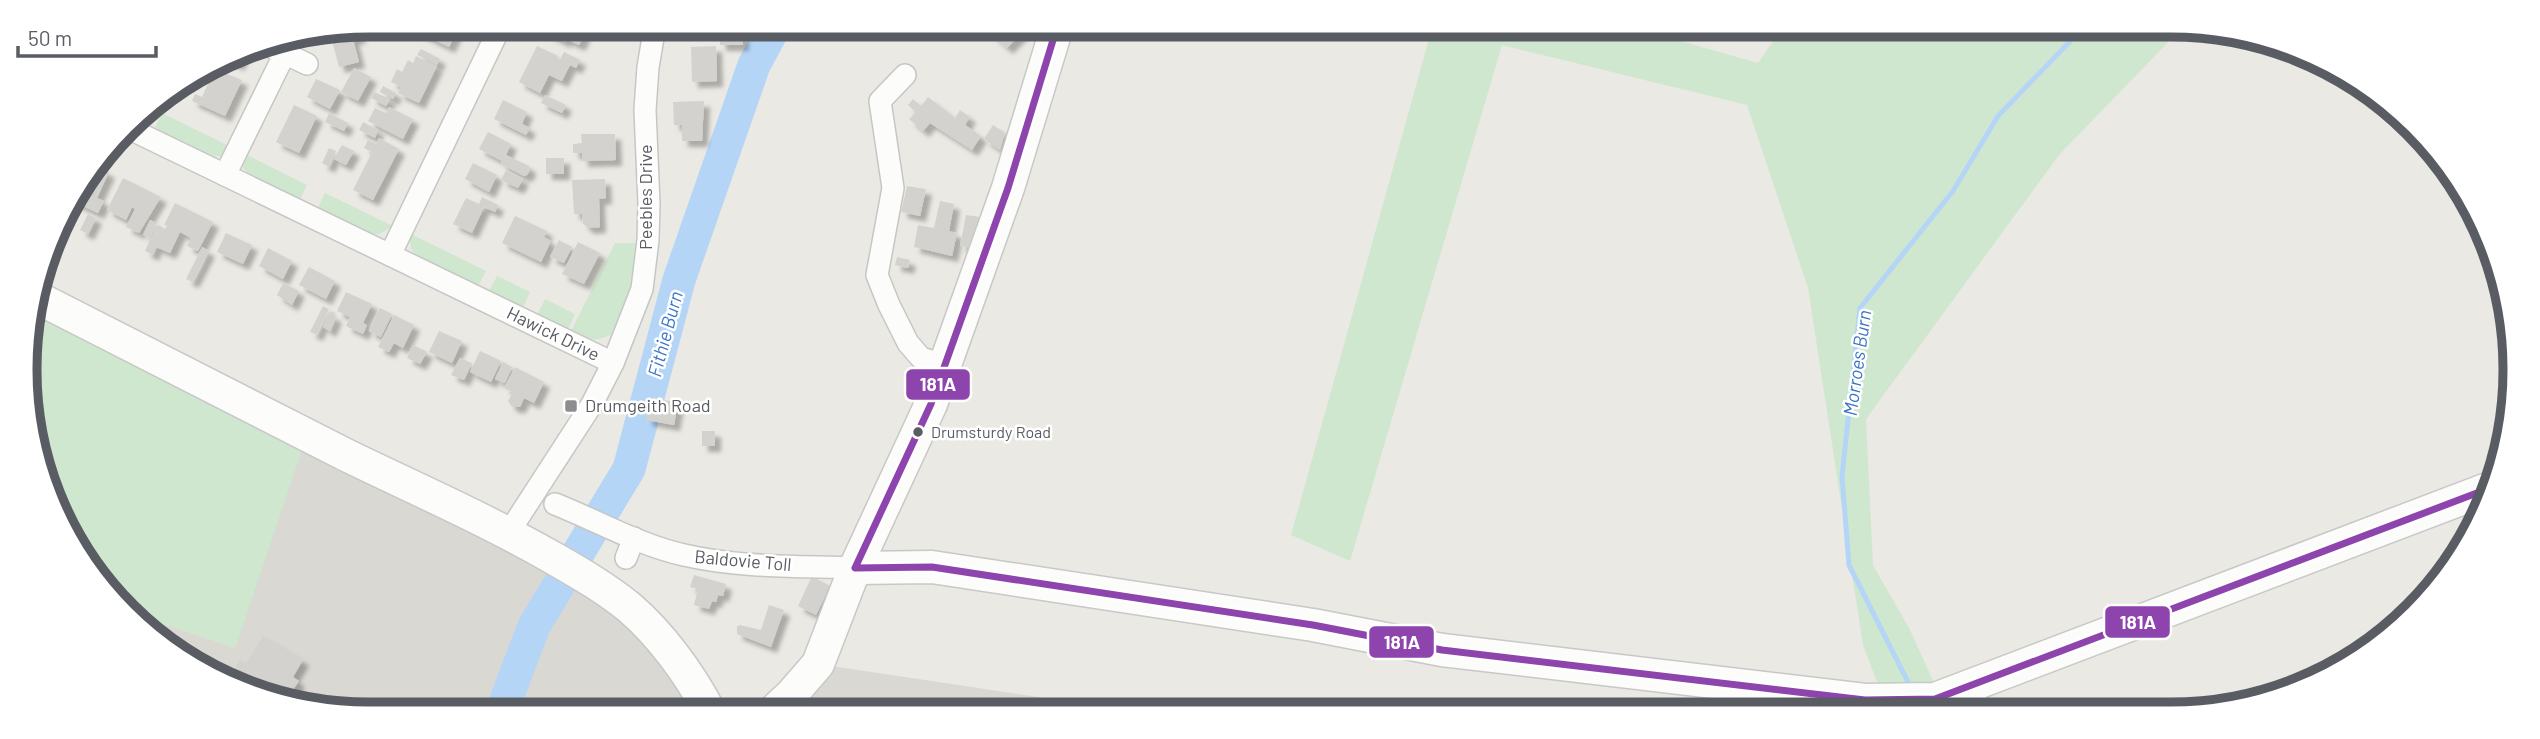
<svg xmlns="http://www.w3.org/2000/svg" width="2540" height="739" font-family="Barlow,sans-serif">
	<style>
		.industrial { fill: #d9d8d3 }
		.green { fill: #d0e7cf }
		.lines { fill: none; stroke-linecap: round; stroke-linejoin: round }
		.stream { stroke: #b5d5f7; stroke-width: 5 }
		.river { stroke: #b5d5f7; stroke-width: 33 }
		.building { fill: #d3d2ce; filter: url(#shadow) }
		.minor-casing { stroke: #c6c7c5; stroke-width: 24 }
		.secondary-casing { stroke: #c7c8c7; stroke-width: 35 }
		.minor { stroke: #fcfcfb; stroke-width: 21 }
		.secondary { stroke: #fcfcfb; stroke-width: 32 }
		.bus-1-casing { stroke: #fff; stroke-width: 12 }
		.bus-1 { stroke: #8e44ad; stroke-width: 7 }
		.poi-dot { fill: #8c8d8f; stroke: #fff; stroke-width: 2.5 }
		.bus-dot { fill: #595c62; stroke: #fff; stroke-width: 2.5 }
		.labels { text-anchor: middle; stroke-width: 5; stroke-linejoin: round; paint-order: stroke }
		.bus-label { font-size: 16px; fill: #595c62; stroke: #fff; text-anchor: start }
		.street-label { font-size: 18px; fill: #595c62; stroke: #fff }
		.poi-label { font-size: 18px; fill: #595c62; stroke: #fff; text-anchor: start }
		.water-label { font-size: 19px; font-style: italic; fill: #3b75c7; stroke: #fff }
		.rim { fill: none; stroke: #595c62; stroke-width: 9 }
		.line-badge { stroke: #fff; stroke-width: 2.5 }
		.badge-label { font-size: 19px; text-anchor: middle; font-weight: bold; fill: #fff }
	</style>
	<defs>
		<filter id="shadow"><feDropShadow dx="6" dy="6" stdDeviation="2" flood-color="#0004"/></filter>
	</defs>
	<rect width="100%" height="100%" fill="#eae9e3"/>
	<g class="industrial">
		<path d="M38,298l562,287 84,103 5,21 -386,-1 -106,-40 -101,-88 -60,-121 -11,-112z"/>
		<path d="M818,664l300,45h-342z"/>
	</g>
	<g class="green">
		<path d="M1432,28l206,1 120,34 24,-34 397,2 -120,124 -193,264 7,146 36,63 38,83h-59l-25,-66 -55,-357 -61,-183 -245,-60 -152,516 -59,-26z"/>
		<path d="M162,113l69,34 -9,9 -14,1 -54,-27z"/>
		<path d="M243,153l64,32 -8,16 -48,-23 -9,-12z"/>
		<path d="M325,193l68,33 -13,8h-15l-48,-24z"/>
		<path d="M409,233l77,38 -9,17 -56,-27 -10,-12z"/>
		<path d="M615,243h20l-3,42 -19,49c-17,8 -26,7 -43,-1z"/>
		<path d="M497,276l33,16 -8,18 -34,-17z"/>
		<path d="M545,299l30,15 -8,18 -31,-15z"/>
		<path d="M36,307l271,128 -72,213 -99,-33 -40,-35 -60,-121 -11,-112z"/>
	</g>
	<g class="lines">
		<path class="stream" d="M1912,690l-63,-125 -7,-89 18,-168 93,-117 45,-75 82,-85"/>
		<path class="river" d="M503,708l31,-82 95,-157 50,-189 75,-215 21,-39"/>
	</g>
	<g class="building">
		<path d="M421,25h39l-11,22 -31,-15z"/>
		<path d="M545,25h28l-1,3 13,6 -6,11 -13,-6 -1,3 -22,-11z"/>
		<path d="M357,27l3,10 -7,2 6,23 -20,5 -9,-34z"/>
		<path d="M984,27h32l6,6 -15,15z"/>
		<rect x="720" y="32" width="23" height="13"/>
		<path d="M537,46l21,10 -1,2 3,2 4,-8 16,8 -4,8 -6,-3 -8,16 -13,-6 -9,18 -21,-11z"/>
		<path d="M716,46l1,35 -25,1 -1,-35z"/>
		<path d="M246,49l-8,16 -13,-7 13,-7z"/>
		<path d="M421,49l19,10 -3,6 -20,-10z"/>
		<path d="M416,56l21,10 -18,37 -21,-10 3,-6 -10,-5 6,-13 5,3 6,-12 5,3z"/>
		<path d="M211,68l31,12 -17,36 -33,-15 3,-7 7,3 6,-13 -5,-2z"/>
		<path d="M354,68l17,9 -13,24 -17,-9z"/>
		<path d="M316,79l24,11 -10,19 -23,-12z"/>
		<path d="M383,86l13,7 -3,6 -13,-7z"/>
		<path d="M374,92l16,7 -4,7 -15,-8z"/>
		<path d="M545,95l21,10 -4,8 -21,-10z"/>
		<path d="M928,97l27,21 5,-8 10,7 -5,8 16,11 -9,14 -42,-27 -7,8 -14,-12 7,-7 -8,-7 5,-6 8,7z"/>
		<path d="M503,100l24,12 -5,12 8,4 -4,7 -32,-16z"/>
		<path d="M704,101l-2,40h-20v-16h-8l-1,-23z"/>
		<path d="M294,105l23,11 -18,37 -23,-11z"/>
		<path d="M389,107l24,12 -10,20 -35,-18 7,-13 11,5z"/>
		<path d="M329,113l19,10 -4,8 -19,-9z"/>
		<path d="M363,122l15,8 -3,8 -16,-8z"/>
		<path d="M993,125l12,8 -5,17 -16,-11z"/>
		<path d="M488,132l23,12 -5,11 23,11 1,4 -3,5 -3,1 -23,-12 1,-3 -23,-12z"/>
		<path d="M581,134h34l1,26 -34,1v-8h-9v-9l9,-1z"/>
		<path d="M379,138l20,11 -26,51 -20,-10 19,-38 -8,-4 4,-8 8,4z"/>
		<path d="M342,145l12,6 -8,14 -12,-6z"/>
		<path d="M329,148l7,3 -7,16 -7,-4z"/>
		<rect x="546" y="158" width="18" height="16"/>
		<path d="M473,163l24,12 -8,17 -24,-13z"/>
		<path d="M98,167l11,5 -12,26 7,3 -6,12 -24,-11z"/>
		<path d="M506,170l17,9 -5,9 -17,-8z"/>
		<path d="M123,178l38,19 -22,36 -13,-6 9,-18 -3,-2 -6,13 -19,-10z"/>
		<path d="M605,179l1,19 -7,1 1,28 -11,1 -6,-4 -1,-10h-8l-2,-34z"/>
		<path d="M907,186l19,3 -6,27 -19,-4z"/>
		<path d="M482,197l16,8 -3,7 -11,-5 -12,26 -19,-9 13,-26 13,6z"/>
		<path d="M940,201l14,3 -5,27 8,2 -5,23 -38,-9 4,-22 16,3z"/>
		<path d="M175,203l38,19 -15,29 -11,-5 4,-8 -11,-6 -10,21 -14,-6 -3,8 -8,-4 12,-26 8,4 2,-3 -3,-1z"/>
		<path d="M88,214l8,4 -8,16 -8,-4z"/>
		<path d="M966,215l14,2 -6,31 -14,-2z"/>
		<path d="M515,216l32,15 -3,6 7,4 -10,21 -39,-19z"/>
		<path d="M150,220l6,3 -7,15 -6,-3z"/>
		<path d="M226,233l26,12 -9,19 -26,-12z"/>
		<path d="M559,240l13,7 -8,16 -14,-6z"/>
		<path d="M578,242l22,11 -16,31 -22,-10z"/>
		<path d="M202,247l7,4 -16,31 -7,-3z"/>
		<path d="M268,248l24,13 -9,18 -24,-13z"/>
		<path d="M897,257l13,3 -2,8 -13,-3z"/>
		<path d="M309,267l26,14 -9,18 -27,-14z"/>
		<path d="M283,283l16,8 -7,14 -15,-10z"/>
		<path d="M346,292l26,12 -9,19 4,2 -4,9 -17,-8 4,-9 -13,-6z"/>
		<path d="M323,306l6,3 -12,26 -7,-3z"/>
		<path d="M380,308l12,6 -11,23 -12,-6z"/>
		<path d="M329,313l7,4 -6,14 -7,-4z"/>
		<path d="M394,315l20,10 -11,23 -9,-5 -5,9 -11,-5z"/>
		<path d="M439,331l23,10 -10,22 -23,-11z"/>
		<path d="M413,345l14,7 -7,12 -13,-6z"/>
		<path d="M480,351l21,10 -10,21 -21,-10z"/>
		<path d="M460,358l12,5 -8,17 -13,-5z"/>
		<path d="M503,362l9,5 -7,16 -10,-4z"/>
		<path d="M515,367l29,15 -10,21 -10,-5 -4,9h-7l-3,-3 -2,-3 5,-9 -9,-4z"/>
		<path d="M650,397l28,6 -4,22 -28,-5z"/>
		<rect x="702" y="431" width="13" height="15"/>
		<path d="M694,575l32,9 -3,12 -5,-1 -2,7 -4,-1 -3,8 -15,-4 4,-16 -8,-2z"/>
		<path d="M812,576l18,10 -14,29 -18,-9z"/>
		<path d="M769,605l15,5 -13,37 -34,-13v-8l3,-1 21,5z"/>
		<path d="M263,636l40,24 -10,17 6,4 -6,9 12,7 -4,6 5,3 -1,2 -78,-28 13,-20 6,3z"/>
	</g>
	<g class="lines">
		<defs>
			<g id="minor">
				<path d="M267,45l40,19"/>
				<path d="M905,75l-25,26 13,87 -16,87 12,30 19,38 13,15 24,7"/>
				<path d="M128,128l485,235"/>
				<path d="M225,175l60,-122"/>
				<path d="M390,255l111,-230"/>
				<path d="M555,504c43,17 84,41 129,51 56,13 115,11 171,13"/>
				<path d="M509,532l83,-128 21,-41 29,-74 6,-49 1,-36 -4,-94 3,-43 7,-41"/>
				<path d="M626,558l8,-20"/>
				<path d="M1971,685l8,26"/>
			</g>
			<g id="secondary">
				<path d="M38,298c102,53 205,105 308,157 70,34 141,65 209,104 26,15 52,30 75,49 31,27 59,65 78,101"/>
				<path d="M855,568l77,-1 381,58 129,25 423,50 70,-1 555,-211"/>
				<path d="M776,709l15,-14 27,-31 37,-96 76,-164 77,-216 49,-161"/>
			</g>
		</defs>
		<use href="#minor" class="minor-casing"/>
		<use href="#secondary" class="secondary-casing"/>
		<use href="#minor" class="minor"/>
		<use href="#secondary" class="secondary"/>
		<defs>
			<path id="bus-1" d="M1057,27l-49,161 -77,216 -76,164 77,-1 381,58 129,25 423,50 70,-1 555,-211"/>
		</defs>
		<use href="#bus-1" class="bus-1-casing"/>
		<use href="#bus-1" class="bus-1"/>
	</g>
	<rect class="poi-dot" x="564" y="399" width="14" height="14" rx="3.5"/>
	<circle class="bus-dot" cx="918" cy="432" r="6"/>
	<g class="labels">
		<g class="bus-label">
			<text x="931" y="438">Drumsturdy Road</text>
		</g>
		<g class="street-label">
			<text transform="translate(646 197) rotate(-90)" y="6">Peebles Drive</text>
			<text transform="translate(553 334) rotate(26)" y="6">Hawick Drive</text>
			<text transform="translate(743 561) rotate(5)" y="6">Baldovie Toll</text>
		</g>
		<g class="poi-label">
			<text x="585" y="412">Drumgeith Road</text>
		</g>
		<g class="water-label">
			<text transform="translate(665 334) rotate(-75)" y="7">Fithie Burn</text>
			<text transform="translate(1857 363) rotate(-82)" y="7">Morroes Burn</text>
		</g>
	</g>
	<path d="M0 0H2540V739H0ZM369 37H2171A332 332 0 0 1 2503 369V370A332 332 0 0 1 2171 702H369A332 332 0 0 1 37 370V369A332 332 0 0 1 369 37Z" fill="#fff" fill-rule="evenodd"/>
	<path class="rim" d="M369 37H2171A332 332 0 0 1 2503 369V370A332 332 0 0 1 2171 702H369A332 332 0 0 1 37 370V369A332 332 0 0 1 369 37Z"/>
	<g class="line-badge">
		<rect x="905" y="368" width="66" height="33" rx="7" fill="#8e44ad"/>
		<rect x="2104" y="605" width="67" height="34" rx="7" fill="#8e44ad"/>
		<rect x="1368" y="625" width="67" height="34" rx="7" fill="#8e44ad"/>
	</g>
	<g class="badge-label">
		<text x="938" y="391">181A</text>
		<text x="2138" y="629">181A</text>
		<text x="1402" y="649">181A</text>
	</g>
	<path d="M18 46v10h138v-10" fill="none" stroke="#595c62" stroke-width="3.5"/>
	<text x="28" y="46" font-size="21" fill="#595c62" stroke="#ffffff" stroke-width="5" paint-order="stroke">50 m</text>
</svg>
